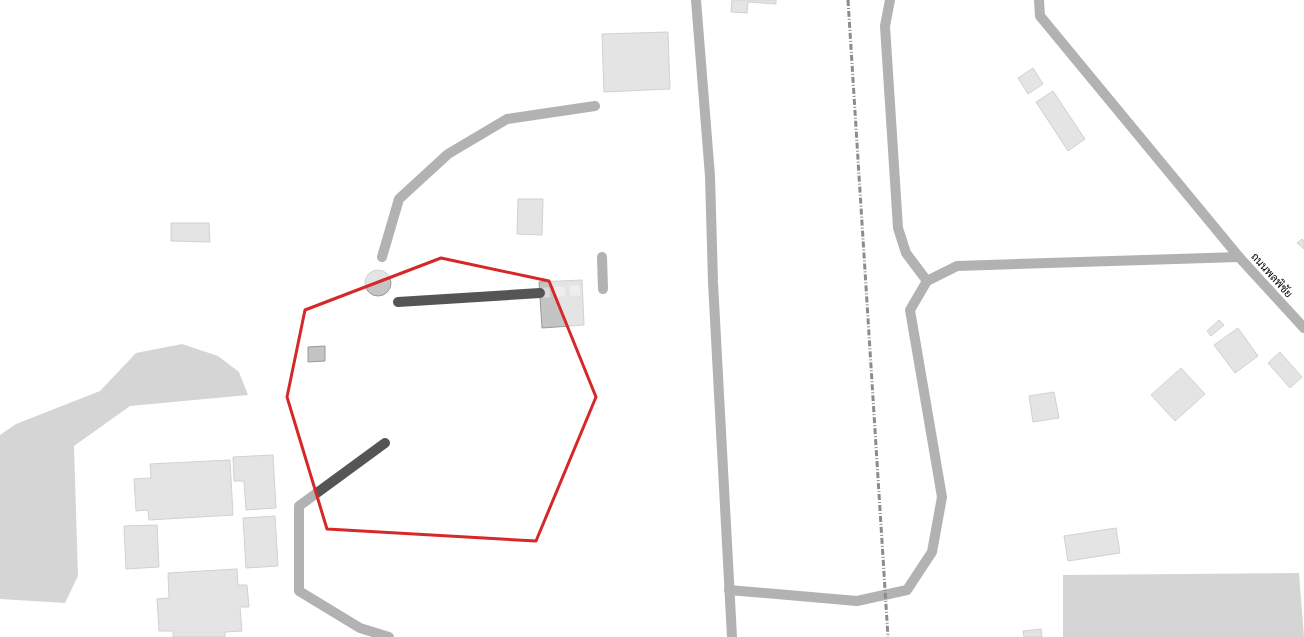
<svg xmlns="http://www.w3.org/2000/svg" width="1304" height="637" font-family="'Varela Round',Sarabun,sans-serif">
	<style>
		.water { fill: #a3a3a3 }
		.building { fill: #c4c4c4; stroke: #999 }
		.lines { fill: none; stroke-linecap: round; stroke-linejoin: round }
		.minor-tunnel { stroke: #d9d9d9; stroke-width: 10; stroke-dasharray: 10 5; stroke-linecap: butt }
		.minor { stroke: #555; stroke-width: 10 }
		.rail { stroke: #000; stroke-width: 3; stroke-dasharray: 6 2 1 2; stroke-linecap: butt }
		.marked { fill: none; stroke: #d62828; stroke-width: 3; stroke-linejoin: round }
		.labels { text-anchor: middle; stroke-width: 3; stroke-linejoin: round; paint-order: stroke }
		.street-label { font-size: 11px; fill: #000; stroke: #fff }
	</style>
	<rect width="100%" height="100%" fill="#fff"/>
	<g class="water">
		<path d="M182,344l36,12 21,16 9,23 -118,11 -56,40 4,130 -13,27 -65,-4v-164l16,-11 84,-33 36,-38z"/>
		<path d="M1299,573l5,64h-241v-62z"/>
	</g>
	<g class="building">
		<path d="M732,0h44v4l-28,-2 -1,11 -16,-1z"/>
		<path d="M668,32l2,57 -66,3 -2,-58z"/>
		<path d="M1033,68l10,16 -15,10 -10,-16z"/>
		<path d="M1053,91l32,48 -17,12 -32,-49z"/>
		<path d="M518,199h25l-1,36 -25,-1z"/>
		<path d="M171,223h38l1,19 -39,-1z"/>
		<path d="M1302,239l2,2v8l-7,-6z"/>
		<circle cx="378" cy="283" r="13"/>
		<path d="M582,280l2,45 -42,3 -3,-46z"/>
		<path d="M1219,320l5,5 -13,11 -4,-5z"/>
		<path d="M1238,328l20,28 -23,17 -21,-28z"/>
		<path d="M325,346v15l-17,1v-15z"/>
		<path d="M1280,352l22,25 -12,11 -22,-25z"/>
		<path d="M1181,368l24,26 -30,27 -24,-26z"/>
		<path d="M1054,392l5,26 -26,4 -4,-26z"/>
		<path d="M273,455l3,53 -30,2 -2,-29h-10l-1,-24z"/>
		<path d="M230,460l3,55 -84,5 -1,-10 -12,1 -2,-32 17,-1 -1,-14z"/>
		<path d="M275,516l3,50 -32,2 -3,-50z"/>
		<path d="M157,525l2,42 -33,2 -2,-43z"/>
		<path d="M1116,528l4,25 -52,8 -4,-25z"/>
		<path d="M237,569l1,16h9l2,22h-9l2,24 -17,1v5h-52v-6h-14l-2,-32 12,-1 -1,-25z"/>
		<path d="M1041,629l1,8h-18l-1,-6z"/>
	</g>
	<g class="lines">
		<path class="minor-tunnel" d="M540,293l42,-3"/>
		<g class="minor">
			<path d="M696,0l14,176 3,106 19,355"/>
			<path d="M890,0l-5,26 13,202 8,25 21,28"/>
			<path d="M1039,0l1,16 199,241 65,71"/>
			<path d="M382,257l17,-58 49,-45 59,-35 88,-13"/>
			<path d="M602,257l1,32"/>
			<path d="M398,302l142,-9"/>
			<path d="M385,443l-86,63v85l61,37 29,9"/>
			<path d="M729,590l128,11 50,-11 25,-38 10,-55 -32,-187 17,-29 30,-15 282,-9"/>
		</g>
		<path class="rail" d="M848,0l40,637"/>
	</g>
	<path d="M0 0H1304V637H0ZM441,258l108,23 47,116 -60,144 -209,-12 -40,-132 18,-87z" fill="#fff" fill-opacity=".55" fill-rule="evenodd"/>
	<path class="marked" d="M441,258l108,23 47,116 -60,144 -209,-12 -40,-132 18,-87z"/>
	<g class="labels">
		<g class="street-label">
			<text transform="translate(1272 275) rotate(48)" y="4">ถนนพลพิชัย</text>
		</g>
	</g>
</svg>
